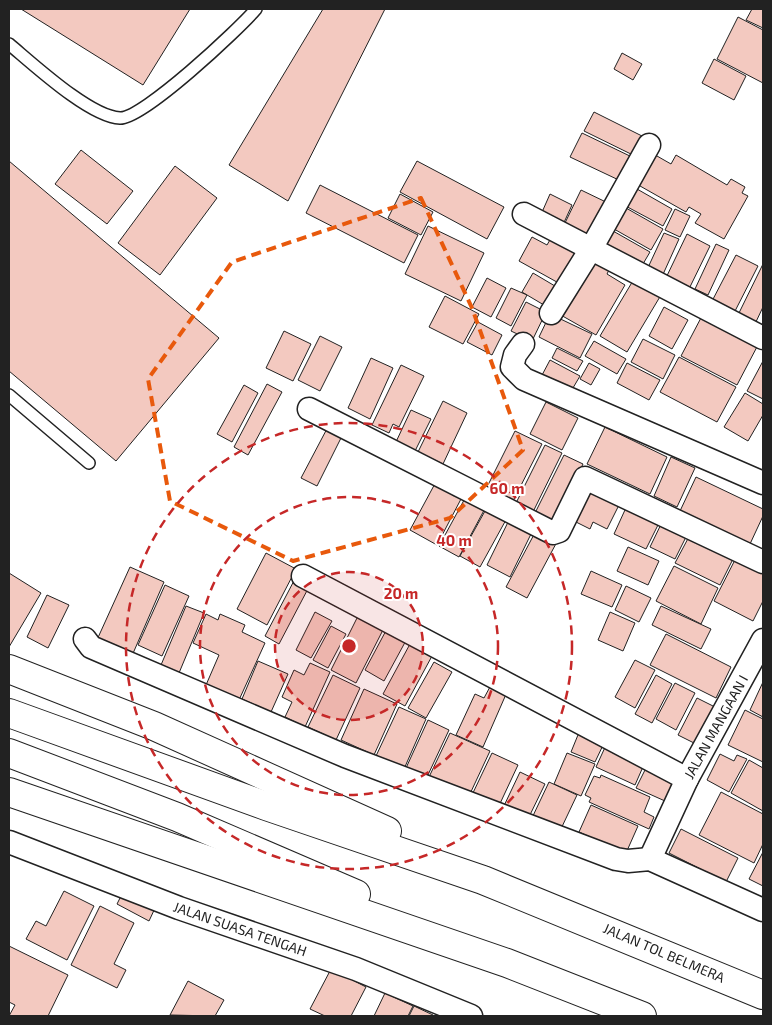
<svg xmlns="http://www.w3.org/2000/svg" width="772" height="1025" font-family="'Exo 2',sans-serif">
	<style>
		.building { fill: #f3c9c0; stroke: #222 }
		.lines { fill: none; stroke-linecap: round; stroke-linejoin: round }
		.lane-casing { stroke: #222; stroke-width: 14 }
		.street-casing { stroke: #222; stroke-width: 25 }
		.highway-casing { stroke: #222; stroke-width: 30 }
		.lane { stroke: #fff; stroke-width: 11 }
		.street { stroke: #fff; stroke-width: 22 }
		.highway { stroke: #fff; stroke-width: 28 }
		.marked { fill: none; stroke: #e8590c; stroke-width: 4; stroke-dasharray: 10 6; stroke-linejoin: round }
		.ring { fill: none; stroke: #c62828; stroke-width: 2.5; stroke-dasharray: 9 6 }
		.labels { text-anchor: middle; stroke-width: 4; stroke-linejoin: round; paint-order: stroke }
		.street-label { font-size: 14px; fill: #222; stroke: #fff }
		.centre { fill: #c62828; stroke: #fff; stroke-width: 2.5 }
		.ring-label { font-size: 15px; text-anchor: middle; font-weight: bold; fill: #c62828; stroke: #fff; stroke-width: 4; stroke-linejoin: round; paint-order: stroke }
	</style>
	<rect width="100%" height="100%" fill="#fff"/>
	<g class="building">
		<path d="M21,9h169l-47,76z"/>
		<path d="M323,9h62l-97,192 -59,-36z"/>
		<path d="M752,9h11v19l-17,-8z"/>
		<path d="M738,17l25,13v53l-46,-24z"/>
		<path d="M622,53l20,11 -9,16 -19,-11z"/>
		<path d="M714,59l32,17 -12,24 -32,-17z"/>
		<path d="M594,112l52,26 -9,19 -53,-26z"/>
		<path d="M582,133l52,25 -11,24 -53,-25z"/>
		<path d="M81,150l52,41 -26,33 -52,-40z"/>
		<path d="M650,152l21,12 5,-9 51,30 4,-6 14,8 -3,6 6,3 -24,43 -29,-16 6,-9 -12,-7 -3,5 -53,-30z"/>
		<path d="M9,161l210,177 -103,123 -107,-90z"/>
		<path d="M417,161l87,46 -17,32 -87,-47z"/>
		<path d="M175,166l42,32 -57,77 -42,-32z"/>
		<path d="M320,185l98,50 -14,28 -98,-50z"/>
		<path d="M630,185l42,24 -9,17 -43,-23z"/>
		<path d="M581,190l27,13 -17,35 -27,-13z"/>
		<path d="M400,194l33,18 -12,23 -33,-17z"/>
		<path d="M550,194l22,11 -11,24 -22,-10z"/>
		<path d="M619,204l44,25 -12,21 -44,-25z"/>
		<path d="M675,209l15,7 -10,21 -15,-7z"/>
		<path d="M428,226l56,27 -23,48 -56,-27z"/>
		<path d="M606,227l44,25 -10,17 -44,-25z"/>
		<path d="M664,233l15,6 -19,42 -15,-7z"/>
		<path d="M687,234l23,12 -23,47 -23,-11z"/>
		<path d="M532,237l15,8 4,-7 30,17 -17,31 -45,-25z"/>
		<path d="M716,244l13,6 -21,45 -13,-6z"/>
		<path d="M736,255l22,11 -25,49 -22,-12z"/>
		<path d="M591,259l18,11 -2,4 18,11 -29,50 -37,-21z"/>
		<path d="M763,264v43l-9,19 -17,-9z"/>
		<path d="M533,273l27,16 -11,19 -27,-16z"/>
		<path d="M487,278l19,10 -15,29 -19,-10z"/>
		<path d="M634,279l27,16 -34,57 -27,-16z"/>
		<path d="M511,288l16,7 -16,31 -15,-8z"/>
		<path d="M445,296l34,18 -16,30 -34,-17z"/>
		<path d="M526,302l20,10 -14,29 -21,-10z"/>
		<path d="M664,307l24,13 -16,29 -23,-13z"/>
		<path d="M550,314l42,20 -12,24 -41,-21z"/>
		<path d="M703,314l56,29 -22,42 -56,-29z"/>
		<path d="M478,322l24,13 -10,20 -25,-13z"/>
		<path d="M284,331l27,13 -18,37 -27,-13z"/>
		<path d="M320,336l22,11 -22,44 -22,-11z"/>
		<path d="M643,339l32,16 -12,24 -32,-17z"/>
		<path d="M594,341l32,18 -9,15 -32,-18z"/>
		<path d="M557,348l26,13 -6,10 -25,-13z"/>
		<path d="M679,357l57,30 -19,35 -57,-30z"/>
		<path d="M371,358l22,10 -23,51 -22,-11z"/>
		<path d="M550,360l30,16 -10,17 -29,-16z"/>
		<path d="M763,361v38l-16,-8z"/>
		<path d="M589,363l11,6 -9,16 -11,-6z"/>
		<path d="M627,363l33,17 -11,20 -32,-17z"/>
		<path d="M401,365l23,11 -25,51 -6,-3 -4,9 -17,-8z"/>
		<path d="M267,384l15,8 -34,63 -14,-8z"/>
		<path d="M244,385l14,8 -26,49 -15,-8z"/>
		<path d="M745,393l18,11v11l-15,26 -24,-14z"/>
		<path d="M443,401l24,12 -24,51 -25,-12z"/>
		<path d="M546,402l32,16 -16,32 -32,-16z"/>
		<path d="M411,410l20,9 -17,34 -19,-9z"/>
		<path d="M330,423l15,7 -28,56 -16,-8z"/>
		<path d="M605,427l62,30 -17,37 -63,-30z"/>
		<path d="M515,431l27,13 -31,61 -16,-7 4,-9 -10,-6z"/>
		<path d="M545,445l17,8 -31,63 -17,-9z"/>
		<path d="M564,455l19,9 -31,62 -19,-9z"/>
		<path d="M671,457l24,11 -18,39 -23,-11z"/>
		<path d="M696,477l67,32v7l-13,28 -70,-33z"/>
		<path d="M438,478l18,9 -4,8 9,4 -24,46 -27,-15z"/>
		<path d="M593,486l30,11 -16,32 -14,-7 -3,7 -14,-7z"/>
		<path d="M469,491l20,10 -30,56 -20,-11z"/>
		<path d="M630,499l33,16 -17,34 -32,-15z"/>
		<path d="M490,502l17,16 -27,49 -20,-11z"/>
		<path d="M512,514l19,20 -21,43 -23,-12z"/>
		<path d="M665,516l25,13 -15,30 -25,-12z"/>
		<path d="M538,527l21,11 -32,60 -21,-11z"/>
		<path d="M692,531l44,22 -16,32 -45,-22z"/>
		<path d="M628,547l31,14 -11,24 -31,-14z"/>
		<path d="M739,552l24,13v36l-10,20 -39,-20z"/>
		<path d="M266,553l30,16 -29,56 -30,-16z"/>
		<path d="M674,566l44,22 -17,36 -45,-23z"/>
		<path d="M130,567l34,15 -33,76 -35,-16z"/>
		<path d="M591,571l31,14 -10,22 -31,-13z"/>
		<path d="M9,573l32,20 -32,54z"/>
		<path d="M297,575l14,8 -32,61 -14,-8z"/>
		<path d="M165,585l24,11 -27,60 -24,-11z"/>
		<path d="M626,586l25,12 -12,24 -24,-12z"/>
		<path d="M47,595l22,10 -21,43 -21,-11z"/>
		<path d="M186,606l18,7 -25,60 -18,-8z"/>
		<path d="M661,606l50,23 -10,20 -49,-24z"/>
		<path d="M315,612l17,9 -21,37 -15,-8z"/>
		<path d="M610,612l25,11 -12,28 -25,-11z"/>
		<path d="M206,614l12,6 2,-6 25,11 -3,7 23,11 -26,57 -33,-15 13,-30 -26,-12z"/>
		<path d="M359,614l26,12 -29,57 -25,-13z"/>
		<path d="M389,625l20,10 -25,46 -19,-11z"/>
		<path d="M331,626l15,8 -18,34 -15,-8z"/>
		<path d="M666,634l65,33 -15,31 -66,-33z"/>
		<path d="M410,644l22,12 -27,50 -22,-12z"/>
		<path d="M635,660l20,10 -20,38 -20,-11z"/>
		<path d="M258,661l30,13 -17,38 -29,-13z"/>
		<path d="M434,662l18,10 -26,46 -18,-10z"/>
		<path d="M310,663l20,9 -25,55 -20,-10 7,-15 -10,-5 12,-27 10,5z"/>
		<path d="M333,675l27,13 -24,52 -28,-13z"/>
		<path d="M656,675l16,9 -20,39 -17,-9z"/>
		<path d="M763,682v35l-13,-7z"/>
		<path d="M675,683l20,10 -19,37 -20,-11z"/>
		<path d="M491,685l16,7 -24,55 -27,-12 19,-41 9,4z"/>
		<path d="M364,689l33,15 -23,51 -33,-15z"/>
		<path d="M697,698l18,9 -19,37 -18,-9z"/>
		<path d="M399,707l27,12 -22,50 -28,-13z"/>
		<path d="M745,710l18,9v43l-35,-17z"/>
		<path d="M428,720l21,10 -22,47 -21,-9z"/>
		<path d="M580,730l25,11 -10,21 -24,-10z"/>
		<path d="M450,733l40,18 -21,45 -40,-19z"/>
		<path d="M607,743l39,17 -11,25 -39,-18z"/>
		<path d="M492,753l26,12 -21,45 -26,-13z"/>
		<path d="M567,753l28,11 -14,32 -27,-12z"/>
		<path d="M720,754l14,7 3,-6 10,4 -18,33 -22,-12z"/>
		<path d="M749,760l14,8v43l-32,-18z"/>
		<path d="M649,762l27,13 -11,26 -29,-13z"/>
		<path d="M520,772l25,12 -18,37 -25,-11z"/>
		<path d="M601,775l49,22 -6,15 10,5 -5,12 -60,-27 2,-4 -6,-3 9,-19 6,2z"/>
		<path d="M549,782l28,13 -18,38 -28,-13z"/>
		<path d="M721,792l42,22v30l-9,19 -55,-28z"/>
		<path d="M591,805l47,21 -12,27 -47,-21z"/>
		<path d="M681,829l57,29 -12,24 -57,-29z"/>
		<path d="M763,852v34l-14,-7z"/>
		<path d="M124,890l32,16 -7,15 -32,-17z"/>
		<path d="M64,891l30,15 -27,54 -41,-21 10,-18 10,5z"/>
		<path d="M100,906l34,17 -20,41 12,6 -9,18 -46,-23z"/>
		<path d="M9,946l59,29 -20,41h-39l6,-11 -6,-3z"/>
		<path d="M331,969l35,18 -15,29h-26l-15,-7z"/>
		<path d="M188,981l36,19 -9,16 -45,-1z"/>
		<path d="M385,993l28,13 -5,10h-34z"/>
		<path d="M414,1006l19,9v1h-24z"/>
	</g>
	<g class="lines">
		<defs>
			<g id="lane">
				<path d="M9,44c24,20 81,73 111,74 23,1 119,-89 136,-109"/>
				<path d="M9,395l80,68"/>
			</g>
			<g id="street">
				<path d="M524,214l239,124"/>
				<path d="M551,313l40,-64 58,-104"/>
				<path d="M523,344l-8,11 -3,12 12,12 239,104"/>
				<path d="M309,409l244,124 6,-2 26,-53 178,84"/>
				<path d="M303,576l384,203"/>
				<path d="M85,639l6,8 254,109 271,103 12,2 22,-2 113,51"/>
				<path d="M9,842l170,66 177,61 115,47"/>
				<path d="M650,859l37,-80 76,-139"/>
			</g>
			<g id="highway">
				<path d="M9,669l145,57 233,105"/>
				<path d="M9,713l257,93 217,74 280,115"/>
				<path d="M9,753l168,64 179,77"/>
				<path d="M9,792l498,171 135,53"/>
			</g>
		</defs>
		<use href="#lane" class="lane-casing"/>
		<use href="#street" class="street-casing"/>
		<use href="#highway" class="highway-casing"/>
		<use href="#lane" class="lane"/>
		<use href="#street" class="street"/>
		<use href="#highway" class="highway"/>
	</g>
	<path class="marked" d="M421,198l51,110 51,142 -73,68 -157,43 -123,-60 -22,-122 84,-117z"/>
	<circle cx="349" cy="646" r="74" fill="#c62828" fill-opacity=".12"/>
	<g class="ring">
		<circle cx="349" cy="646" r="74"/>
		<circle cx="349" cy="646" r="149"/>
		<circle cx="349" cy="646" r="223"/>
	</g>
	<g class="labels">
		<g class="street-label">
			<text transform="translate(716 727) rotate(-61)" y="5">JALAN MANGAAN I</text>
			<text transform="translate(240 929) rotate(19)" y="5">JALAN SUASA TENGAH</text>
			<text transform="translate(664 953) rotate(23)" y="5">JALAN TOL BELMERA</text>
		</g>
	</g>
	<circle cx="349" cy="646" r="8" class="centre"/>
	<g class="ring-label">
		<text x="507" y="494">60 m</text>
		<text x="454" y="546">40 m</text>
		<text x="401" y="599">20 m</text>
	</g>
	<rect width="772" height="1025" fill="none" stroke="#222222" stroke-width="20"/>
</svg>
